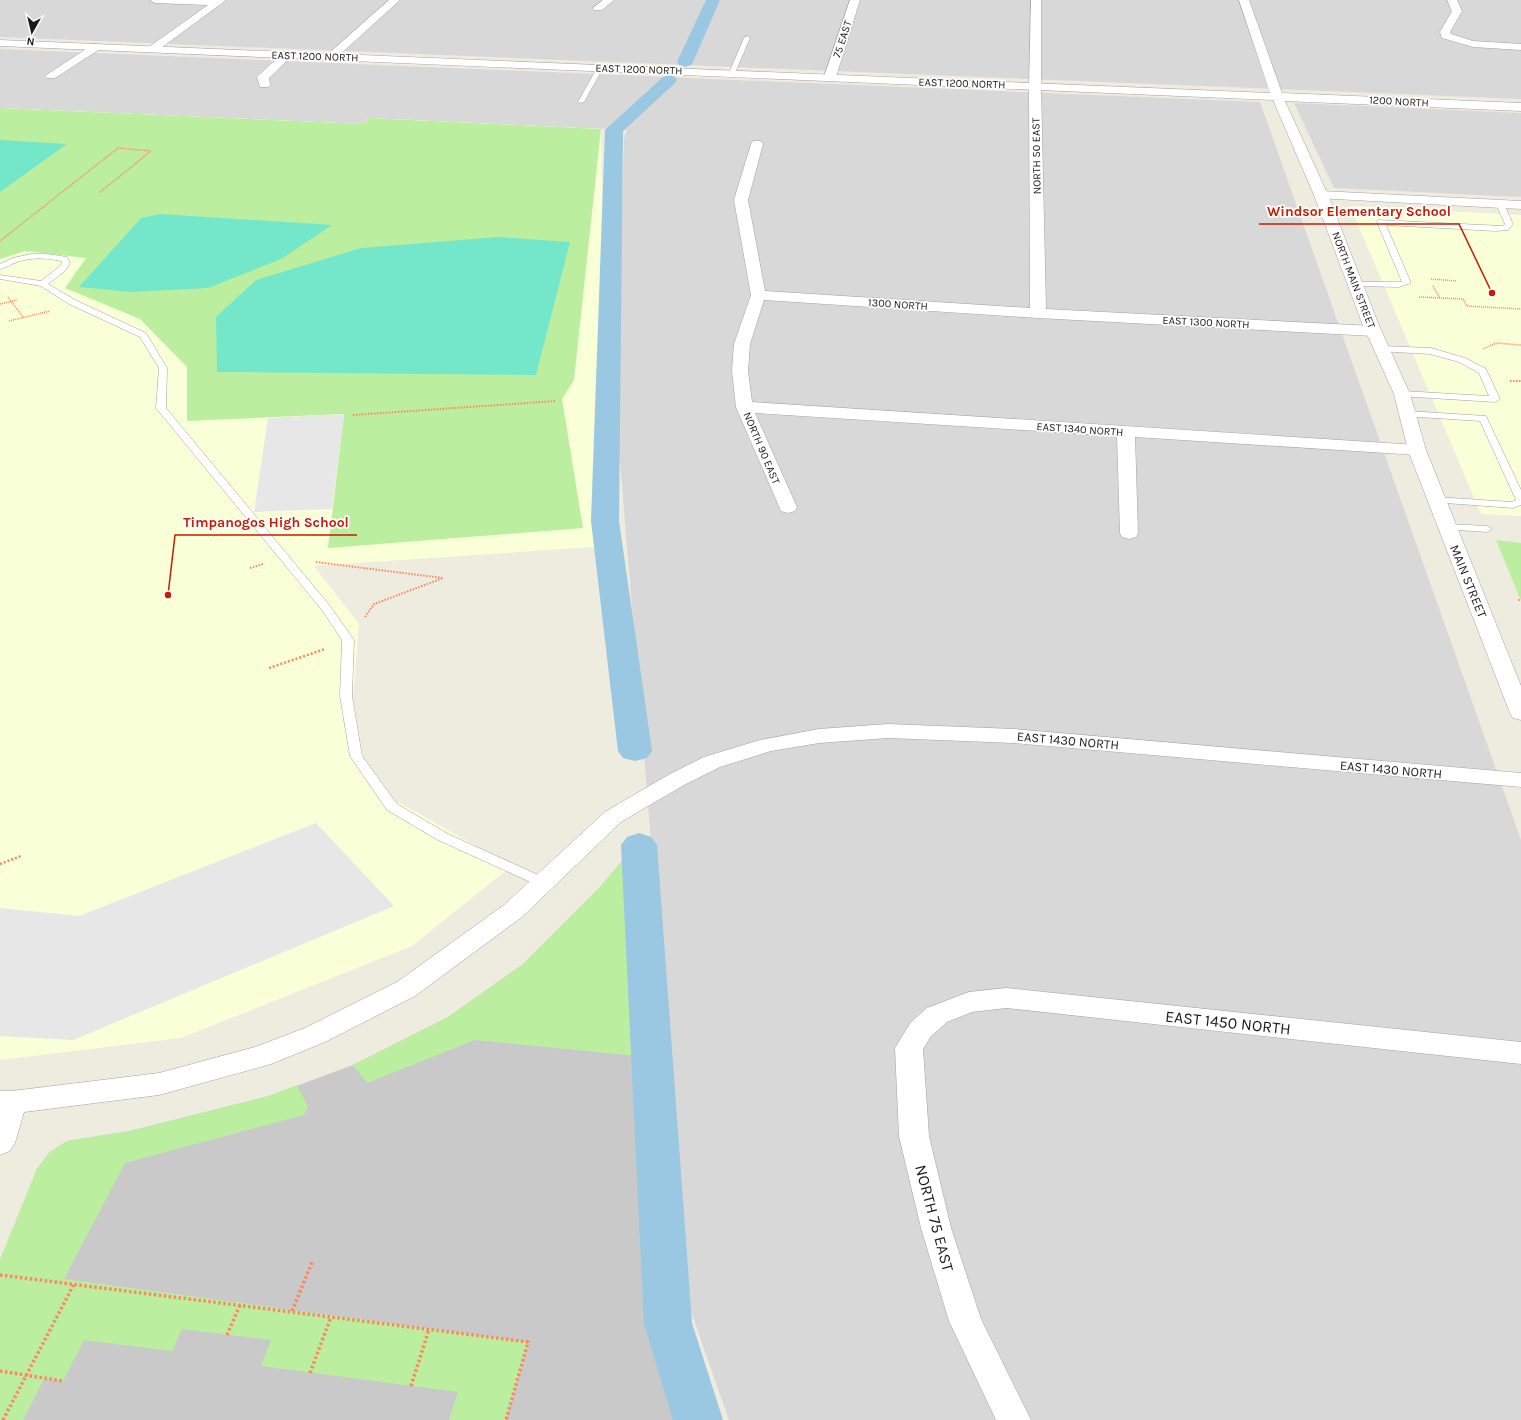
<svg xmlns="http://www.w3.org/2000/svg" width="1521" height="1420" font-family="Karla,sans-serif">
	<style>
		.residential { fill: #d9d8d8 }
		.education { fill: #f9ffd7 }
		.religious { fill: #c9c9c9 }
		.grass { fill: #bbef9f }
		.pitch { fill: #74e6ca }
		.parking { fill: #e7e7e7 }
		.lines { fill: none; stroke-linecap: round; stroke-linejoin: round }
		.canal { fill: #9ac7e1; fill-rule: evenodd }
		.service-casing { stroke: #a2a2a2; stroke-width: 1 }
		.minor-casing { stroke: #a2a2a2; stroke-width: 1 }
		.tertiary-casing { stroke: #a2a2a2; stroke-width: 1 }
		.path-far3 { stroke: #ff865f; stroke-width: 1.5; stroke-dasharray: 1 1; stroke-linecap: butt }
		.path-far2 { stroke: #ff865f; stroke-width: 2; stroke-dasharray: 1.5 1.5; stroke-linecap: butt }
		.path-far1 { stroke: #ff865f; stroke-width: 2.5; stroke-dasharray: 2 2; stroke-linecap: butt }
		.path { stroke: #ff865f; stroke-width: 3.5; stroke-dasharray: 2.5 2.5; stroke-linecap: butt }
		.service { fill: #fff; fill-rule: evenodd }
		.minor { fill: #fff; fill-rule: evenodd }
		.tertiary { fill: #fff; fill-rule: evenodd }
		.labels { text-anchor: middle; stroke-width: 3.5; stroke-linejoin: round; paint-order: stroke }
		.far-street-label { font-size: 11px; fill: #1b1b1b; stroke: #fff }
		.street-label { font-size: 13px; fill: #1b1b1b; stroke: #fff }
		.near-street-label { font-size: 16px; fill: #1b1b1b; stroke: #fff }
		.leader { fill: none; stroke: #c61c00; stroke-width: 1.5 }
		.callout-dot { fill: #c61c00; stroke: #fff; stroke-width: 1.5 }
		.callout-label { font-size: 14px; text-anchor: middle; font-weight: bold; fill: #c61c00; stroke: #fff; stroke-width: 3.5; stroke-linejoin: round; paint-order: stroke }
	</style>
	<rect width="100%" height="100%" fill="#eeebdf"/>
	<g class="residential">
		<path d="M0,0h1521v99l-1521,-62z"/>
		<path d="M0,49l1260,53 261,738v580h-792l-40,-114 -69,-845 -3,-56 7,-267 3,-8 -258,-12 -6,6 -363,-16z"/>
		<path d="M1294,103l227,10v84l-187,-9z"/>
	</g>
	<g class="education">
		<path d="M0,108l363,16 6,-6 232,11 7,417 -294,20 45,58 -6,75 15,86 144,81 -100,80 -231,92 -181,22z"/>
		<path d="M1350,206l171,9v301l-40,-2z"/>
	</g>
	<path class="religious" d="M633,848l10,453 36,119h-679v-160l37,-91 13,-17 17,-11 63,-10 139,-35 84,-31 95,-48 74,-52 79,-79z"/>
	<g class="grass">
		<path d="M0,108l363,16 6,-6 232,11 -27,251 -12,19 21,129 -255,20 16,-134 -157,7v-54l-47,-48 -75,-31 21,-30 -61,-7 -25,8z"/>
		<path d="M1496,540l25,3v58z"/>
		<path d="M633,848l4,208 -162,-16 -108,43 -14,-18 95,-48 74,-52 79,-79z"/>
		<path d="M297,1085l11,22 -4,8 -179,48 -61,116 464,63 -22,78h-57l9,-28 -197,-26 10,-26 -89,-11 -10,22 -88,-11 -21,41 -19,-2 -21,41h-23v-160l37,-91 13,-17 17,-11 63,-10 139,-35z"/>
	</g>
	<g class="pitch">
		<path d="M0,140l67,4 -67,48z"/>
		<path d="M160,214l172,11 -51,34 -73,29 -77,4 -52,-5 62,-69z"/>
		<path d="M499,237l71,5 -34,133 -319,-3 -1,-55 40,-37 105,-32z"/>
	</g>
	<g class="parking">
		<path d="M344,414l-12,95 -78,3 14,-94z"/>
		<path d="M316,823l78,83 -321,134 -73,-4v-128l79,8z"/>
	</g>
	<g class="lines">
		<g class="canal">
			<path d="M706,0h14l-27,62 -2,3 -6,2 -6,-2 -2,-3z"/>
			<path d="M669,75l6,2 2,3 -2,3 -52,48 -4,390 33,230 -5,7 -12,3 -12,-3 -5,-7 -27,-230 14,-391 58,-53z"/>
			<path d="M639,833l12,4 6,8 35,478 31,97h-50l-29,-97 -23,-478 6,-8z"/>
		</g>
		<defs>
			<g id="service">
				<path d="M747,36l3,2 -15,35 -5,1 -1,-1 15,-35z"/>
				<path d="M600,66l3,2 -19,34 -5,1 -1,-1 19,-34z"/>
				<path d="M1497,202h6l10,22 -5,6 -12,1 -110,-6 25,58 -12,4 -44,-1 -4,-2 4,-2h47l-25,-60 1,-2 125,6 2,-2 -9,-20z"/>
				<path d="M31,254h16l20,3 3,6 -5,8 -17,13 27,16 71,33 21,35 -1,40 164,198 24,34 -2,56 10,60 35,48 51,30 99,45 2,3 -2,3 -5,2 -5,-2 -99,-45 -51,-30 -37,-54 -10,-60 2,-56 -20,-30 -166,-202 3,-40 -19,-31 -71,-33 -28,-18 -41,-7v-4l41,6 18,-14 3,-4 -1,-2c-14,-3 -30,-4 -44,1 -6,2 -11,6 -17,7v-5l13,-6z"/>
				<path d="M1381,346l50,2 34,10 21,11 14,30 -5,3 -96,-6 -2,-2 5,-3 87,5 -10,-23 -20,-11 -29,-8 -52,-3 -1,-2 1,-2z"/>
				<path d="M1407,411l79,5 35,74v15l-8,3 -81,-6 -1,-2 5,-3 76,5 4,-2 -36,-79 -76,-5 -2,-2z"/>
				<path d="M1447,524l40,2 5,3 -5,3 -44,-3 -1,-2 1,-2z"/>
			</g>
			<g id="minor">
				<path d="M150,0h76l-69,51 -4,1 -5,-3 1,-2 59,-42 -53,-2z"/>
				<path d="M389,0h11l-65,59h-8l-1,-2 1,-2z"/>
				<path d="M603,0h11l-12,10h-8l-1,-2z"/>
				<path d="M850,0h10l-24,77 -2,2h-8l-2,-2z"/>
				<path d="M1031,0h10v86l5,223 327,17 5,2 3,3 -3,3 -5,2 -335,-18 -274,-18 -14,44 -2,27 4,31 665,43 6,1 3,4 -3,4 -6,1 -282,-18 3,96 -2,4 -7,2 -7,-2 -2,-4 -3,-97 -362,-23 42,94 -2,4 -7,2 -7,-2 -45,-104 -4,-36 2,-27 17,-49 -17,-95 17,-56 2,-3h8l2,3 -15,56 17,91 265,17 -1,-222z"/>
				<path d="M1447,0h10l5,11 -12,21 1,2 22,7 48,3v6l-48,-3 -31,-9 -2,-6 12,-21z"/>
				<path d="M96,44l4,1 1,2 -1,2 -45,29h-8l-2,-2 47,-31z"/>
				<path d="M287,52l5,3 -1,2 -22,21 1,7 -2,2h-8l-3,-10 2,-2 24,-22z"/>
				<path d="M1321,191l200,10v8l-205,-11 -2,-3 2,-3z"/>
				<path d="M888,724l126,5 507,44v14l-507,-44 -126,-5 -69,5 -48,8 -51,16 -34,17 -50,29 -8,3 -8,-3 -4,-5 4,-5 50,-29 34,-17 56,-17 59,-11z"/>
				<path d="M1006,988l515,54v22l-515,-56 -34,4 -25,10 -16,14 -8,13 6,87 22,92 30,91 50,101h-35l-47,-99 -28,-93 -22,-92 -4,-88 16,-26 16,-14 42,-16z"/>
			</g>
			<g id="tertiary">
				<path d="M1239,0h10l33,93 239,10v8l-236,-10 43,94 50,128 32,71 16,56 95,236v34l-8,-2 -3,-5 -102,-263 -14,-56 -32,-71 -48,-128 -41,-95 -1273,-54v-6l1270,53z"/>
				<path d="M628,800l8,3 4,5 -4,5 -15,9 -99,95 -107,79 -90,46 -54,22 -112,31 -135,17 -9,31 -5,8 -10,4v-64h12l147,-18 96,-26 50,-19 92,-46 107,-77 101,-93 15,-9z"/>
			</g>
		</defs>
		<use href="#service" class="service-casing"/>
		<use href="#minor" class="minor-casing"/>
		<use href="#tertiary" class="tertiary-casing"/>
		<g class="path-far3">
			<path d="M0,241l118,-93 33,3 -52,42"/>
			<path d="M1431,279l26,2"/>
			<path d="M1433,286l7,12"/>
			<path d="M8,297l15,20"/>
			<path d="M1419,297l44,2 4,7 54,3"/>
			<path d="M0,304l17,-4"/>
			<path d="M9,321l41,-10"/>
			<path d="M1483,349l13,-6 25,2"/>
		</g>
		<g class="path-far2">
			<path d="M1510,381h11"/>
			<path d="M353,415l203,-14"/>
			<path d="M316,562l127,16 -69,26 -9,13"/>
			<path d="M250,568l13,-4"/>
			<path d="M1518,600h3"/>
		</g>
		<g class="path-far1">
			<path d="M269,668l56,-19"/>
			<path d="M0,864l21,-8"/>
		</g>
		<g class="path">
			<path d="M0,1275l528,67 -22,78"/>
			<path d="M292,1311l21,-51"/>
			<path d="M227,1335l13,-30"/>
			<path d="M0,1371l63,10"/>
			<path d="M310,1373l21,-56"/>
			<path d="M411,1386l18,-57"/>
			<path d="M3,1420l71,-136"/>
		</g>
		<use href="#service" class="service"/>
		<use href="#minor" class="minor"/>
		<use href="#tertiary" class="tertiary"/>
	</g>
	<g class="labels">
		<g class="far-street-label">
			<text transform="translate(842 39) rotate(-72)" y="4">75 EAST</text>
			<text transform="translate(315 56) rotate(2)" y="4">EAST 1200 NORTH</text>
			<text transform="translate(639 69) rotate(2)" y="4">EAST 1200 NORTH</text>
			<text transform="translate(962 83) rotate(2)" y="4">EAST 1200 NORTH</text>
			<text transform="translate(1399 101) rotate(3)" y="4">1200 NORTH</text>
			<text transform="translate(1036 156) rotate(-91)" y="4">NORTH 50 EAST</text>
			<text transform="translate(1354 280) rotate(69)" y="4">NORTH MAIN STREET</text>
			<text transform="translate(898 304) rotate(4)" y="4">1300 NORTH</text>
			<text transform="translate(1206 322) rotate(3)" y="4">EAST 1300 NORTH</text>
			<text transform="translate(1080 429) rotate(4)" y="4">EAST 1340 NORTH</text>
			<text transform="translate(762 448) rotate(67)" y="4">NORTH 90 EAST</text>
		</g>
		<g class="street-label">
			<text transform="translate(1469 581) rotate(68)" y="5">MAIN STREET</text>
			<text transform="translate(1068 740) rotate(5)" y="5">EAST 1430 NORTH</text>
			<text transform="translate(1391 769) rotate(5)" y="5">EAST 1430 NORTH</text>
		</g>
		<g class="near-street-label">
			<text transform="translate(1228 1022) rotate(6)" y="6">EAST 1450 NORTH</text>
			<text transform="translate(935 1218) rotate(75)" y="6">NORTH 75 EAST</text>
		</g>
	</g>
	<path class="leader" d="M1492 293L1459 224H1259M168 595L175 535H357"/>
	<g class="callout-dot">
		<circle cx="1492" cy="293" r="4"/>
		<circle cx="168" cy="595" r="4"/>
	</g>
	<g class="callout-label">
		<text x="1359" y="216">Windsor Elementary School</text>
		<text x="266" y="527">Timpanogos High School</text>
	</g>
	<g transform="translate(32 32) rotate(188)" stroke="#ffffff" stroke-width="3" paint-order="stroke">
	<path d="M0-3L7 15L0 10L-7 15Z" fill="#1b1b1b"/>
	<text y="-6" font-size="11" font-weight="bold" text-anchor="middle" fill="#1b1b1b">N</text>
	</g>
</svg>
